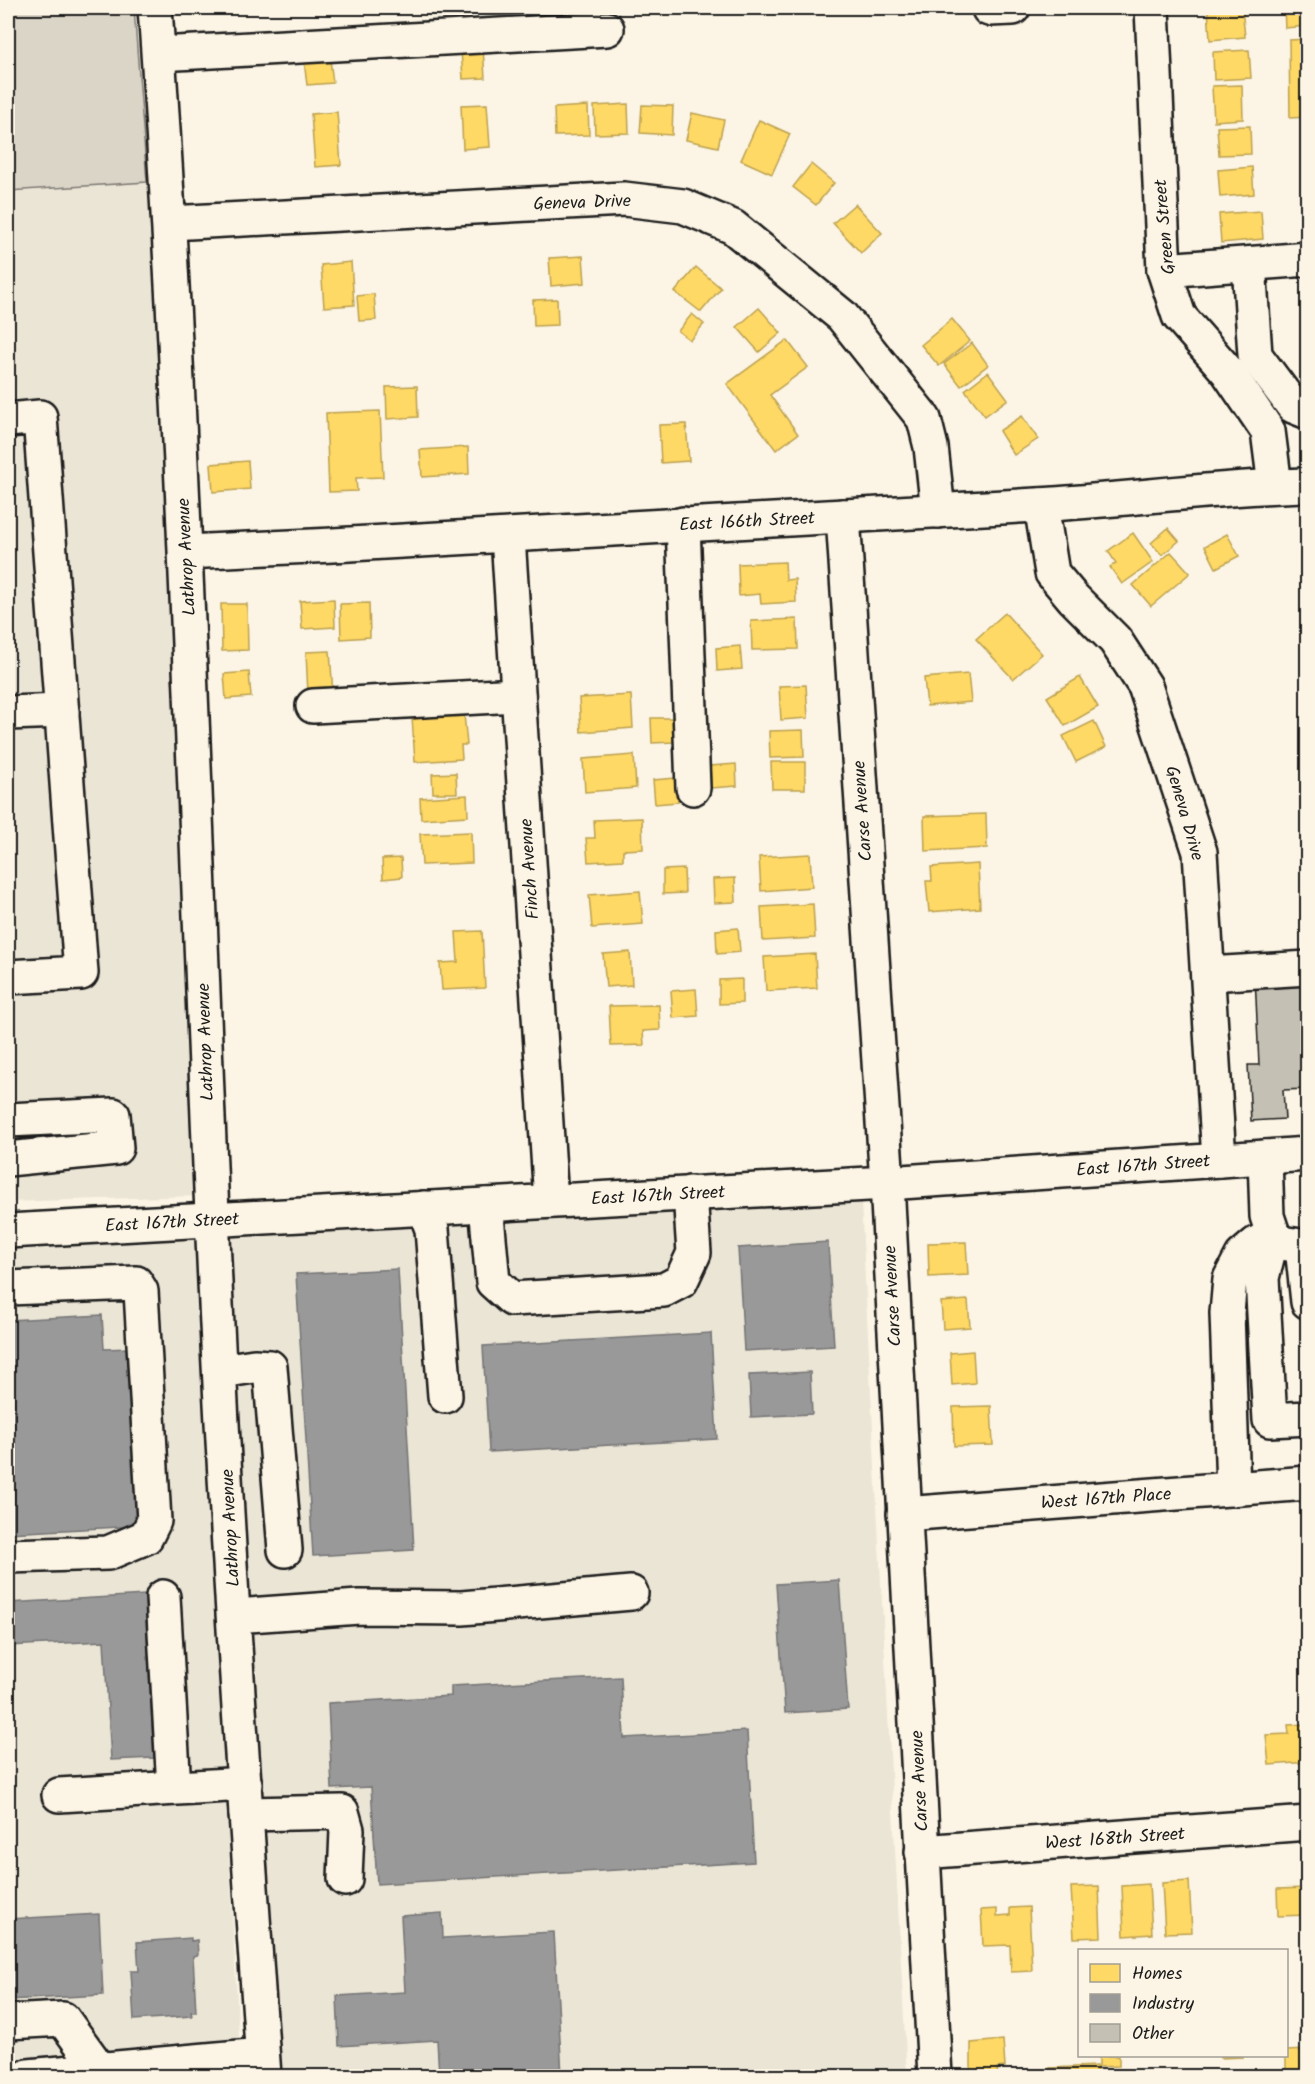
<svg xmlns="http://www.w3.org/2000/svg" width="1315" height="2084" font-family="Kalam,sans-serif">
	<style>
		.built { fill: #ebe5d6 }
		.green { fill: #dbd5c8; stroke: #7c7872; stroke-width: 1.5 }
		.homes { fill: #ffd966; stroke: #bba050; stroke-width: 1.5 }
		.industry { fill: #999; stroke: #747474; stroke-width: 1.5 }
		.building { fill: #c4c0b3; stroke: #1c1c1c; stroke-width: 1.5 }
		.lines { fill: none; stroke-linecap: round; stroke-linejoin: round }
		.minor-casing { stroke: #1c1c1c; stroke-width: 38 }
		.minor { stroke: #fcf5e5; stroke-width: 33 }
		.labels { text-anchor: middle; stroke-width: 6; stroke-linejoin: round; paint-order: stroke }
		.street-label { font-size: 18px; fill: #1c1c1c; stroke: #fcf5e5 }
	</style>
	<rect width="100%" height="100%" fill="#fcf5e5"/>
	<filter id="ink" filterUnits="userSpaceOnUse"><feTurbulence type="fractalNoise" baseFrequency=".0167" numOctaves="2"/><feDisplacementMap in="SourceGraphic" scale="12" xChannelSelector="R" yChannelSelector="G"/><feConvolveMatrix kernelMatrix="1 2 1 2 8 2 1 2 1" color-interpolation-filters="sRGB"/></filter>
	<g filter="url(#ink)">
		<g class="built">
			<path d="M8,8h126l26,354 39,834 -191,6z"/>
			<path d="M861,1202l46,874h-630l-47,-838z"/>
			<path d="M196,1239l45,837h-233v-826z"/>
		</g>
		<path class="green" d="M8,8h126l13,174 -139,9z"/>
		<g class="homes">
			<path d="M1208,8h34l3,29 -35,3z"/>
			<path d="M1284,8h24v18l-23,2z"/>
			<path d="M1308,39v78l-18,1 -1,-78z"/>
			<path d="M483,48l2,30 -22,1 -2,-29z"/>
			<path d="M1249,50l2,28 -37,2 -1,-28z"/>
			<path d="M330,59l3,24 -26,2 -3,-24z"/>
			<path d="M1242,85l1,34 -29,2 -2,-35z"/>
			<path d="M487,104l3,43 -27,2 -2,-44z"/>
			<path d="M628,104l1,29 -34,1 -1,-28z"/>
			<path d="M642,105l31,1 -1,29 -32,-2z"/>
			<path d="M588,106l1,29 -34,1 -1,-28z"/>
			<path d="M337,112l4,53 -26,2 -4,-53z"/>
			<path d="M692,113l32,7 -6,27 -32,-7z"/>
			<path d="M759,120l31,14 -18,40 -31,-14z"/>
			<path d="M1250,126l1,28 -32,1 -2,-28z"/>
			<path d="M811,164l23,19 -18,22 -23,-18z"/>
			<path d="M1252,167l2,27 -34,3 -2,-27z"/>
			<path d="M855,204l27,29 -21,20 -28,-30z"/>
			<path d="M1261,211l2,28 -42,4 -2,-29z"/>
			<path d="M583,256l2,27 -34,3 -2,-28z"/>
			<path d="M351,262l3,43 -30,2 -3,-42z"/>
			<path d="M696,267l25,21 -20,24 -26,-20z"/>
			<path d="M374,294l2,26 -17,1 -2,-25z"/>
			<path d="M557,299l1,26 -24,1 -1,-26z"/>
			<path d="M759,308l22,25 -22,19 -22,-25z"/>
			<path d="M692,314l12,10 -14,16 -12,-9z"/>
			<path d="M952,319l18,22 -31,25 -18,-21z"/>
			<path d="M787,340l21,27 -38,28 28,39 -22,16 -49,-66z"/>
			<path d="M972,343l16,22 -27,21 -17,-22z"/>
			<path d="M988,372l20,27 -23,17 -20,-26z"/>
			<path d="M417,386l1,31 -31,2 -1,-32z"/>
			<path d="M380,411l3,66 -27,1 1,13 -28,1 -3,-79z"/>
			<path d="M1022,416l16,23 -24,16 -15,-24z"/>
			<path d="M686,424l3,37 -28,2 -2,-38z"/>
			<path d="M468,447l1,27 -47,3 -2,-27z"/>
			<path d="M248,461l2,28 -37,3 -2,-28z"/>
			<path d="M1168,528l11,13 -17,14 -11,-12z"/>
			<path d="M1133,533l20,29 -31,22 -12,-17 6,-4 -8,-12z"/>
			<path d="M1227,534l12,22 -23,12 -11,-22z"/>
			<path d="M1171,552l19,21 -39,33 -18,-21z"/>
			<path d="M785,562l1,18 9,-1 1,23 -35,2 -1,-10 -21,2 -1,-32z"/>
			<path d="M334,599l1,28 -33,2 -2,-28z"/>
			<path d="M369,603l1,34 -29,2 -1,-35z"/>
			<path d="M221,604h26l1,46 -26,1z"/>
			<path d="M1005,613l37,41 -29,25 -37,-40z"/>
			<path d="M797,619l1,30 -46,1 -1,-29z"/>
			<path d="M740,646l2,23 -25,2 -1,-23z"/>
			<path d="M330,651l3,43 -25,1 -2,-43z"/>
			<path d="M249,672l2,25 -25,2 -2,-25z"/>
			<path d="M968,674l3,28 -44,4 -3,-28z"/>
			<path d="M1080,677l18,30 -33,19 -18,-29z"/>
			<path d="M806,685l2,33 -27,2 -2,-34z"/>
			<path d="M631,695l2,33 -52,4 -2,-34z"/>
			<path d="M464,714l3,31h-6l1,14 -47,3 -3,-45z"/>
			<path d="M651,718h23v24l-22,1z"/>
			<path d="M1094,721l12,26 -30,15 -13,-26z"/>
			<path d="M803,730l1,27 -34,1 -1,-27z"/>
			<path d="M634,755l2,33 -51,4 -2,-33z"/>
			<path d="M771,762h34v27h-33z"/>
			<path d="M736,764l1,22 -26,2 -1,-22z"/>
			<path d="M456,773l1,20h-24l-1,-19z"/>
			<path d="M676,778l2,24 -23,2 -2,-24z"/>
			<path d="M467,795l1,21 -47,3 -1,-21z"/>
			<path d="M986,814l1,34 -62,3 -1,-35z"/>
			<path d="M642,818l1,31 -20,1v10l-35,2 -2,-24h9l-1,-18z"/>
			<path d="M471,832l1,31 -50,2 -2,-31z"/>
			<path d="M810,854l2,33 -51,4 -2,-34z"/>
			<path d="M401,858l1,19 -19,2 -1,-20z"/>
			<path d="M978,864l2,44 -51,4 -3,-31h6l-1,-14z"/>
			<path d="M684,869l1,24 -22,1v-24z"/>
			<path d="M735,878l1,24 -22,1 -1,-24z"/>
			<path d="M640,891l3,33 -51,4 -3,-33z"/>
			<path d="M813,904l2,34 -52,3 -2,-34z"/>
			<path d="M738,928l2,24 -23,2 -1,-24z"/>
			<path d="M482,931l3,57 -43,2 -2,-27 18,-1 -2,-30z"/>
			<path d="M630,952l2,33 -26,2 -3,-33z"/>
			<path d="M815,954l2,34 -51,3 -2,-34z"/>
			<path d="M742,979v24l-23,1v-24z"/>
			<path d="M696,989l2,27 -25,2 -2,-27z"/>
			<path d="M659,1005l1,25 -17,1 1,14 -33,1 -2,-40z"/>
			<path d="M966,1242l2,33 -39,2 -1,-34z"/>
			<path d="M968,1300l2,27 -27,2 -2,-27z"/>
			<path d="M973,1351l2,32 -23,2 -2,-32z"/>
			<path d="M991,1406l2,39 -39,1 -1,-39z"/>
			<path d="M1308,1724v38l-39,3 -3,-30 23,-1 -1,-9z"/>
			<path d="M1189,1881l3,51 -27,1 -3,-50z"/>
			<path d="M1149,1884l3,50 -28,2 -2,-50z"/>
			<path d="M1099,1886l2,51 -27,1 -3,-51z"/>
			<path d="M1308,1888v27l-30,1 -1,-27z"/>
			<path d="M1029,1907l3,64 -21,1 -1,-27 -27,1 -2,-36 16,-1v7l13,-1v-7z"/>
			<path d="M1003,2040l2,27 -8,1 1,8h-27v-33z"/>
			<path d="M1308,2050v26h-22v-25z"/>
			<path d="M1099,2056h20v10l-20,1z"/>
			<path d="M1220,2056h23v1l-23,1z"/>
			<path d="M1097,2066v10h-47v-8z"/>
		</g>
		<g class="industry">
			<path d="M828,1242l6,104 -90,5 -6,-103z"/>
			<path d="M398,1269l16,281 -101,6 -17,-282z"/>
			<path d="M102,1315l2,34 26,-1 9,178 -131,7v-213z"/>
			<path d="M711,1333l6,106 -228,13 -6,-106z"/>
			<path d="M810,1372l2,42 -61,3 -2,-42z"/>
			<path d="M839,1580l9,129 -63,4 -9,-129z"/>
			<path d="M145,1595l9,163 -43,2 -7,-119 -96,5v-43z"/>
			<path d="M621,1677l3,61 123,-7 7,131 -377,22 -6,-97 -39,2 -4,-86 123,-7v-10z"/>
			<path d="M442,1913l1,25 111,-6 8,144h-123l-2,-36 -98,6 -2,-50 68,-4 -4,-76z"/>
			<path d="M99,1914l4,81 -95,5v-81z"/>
			<path d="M191,1938v3l6,-1 1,15 -5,1 3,56h-5l1,4 -58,4 -3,-49h8l-2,-29z"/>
		</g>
		<path class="building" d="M1308,974v115l-25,1 2,29 -34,2 -3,-56h11l-4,-89z"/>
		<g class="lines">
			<defs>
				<g id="minor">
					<path d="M155,8c28,401 40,804 57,1206 12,288 32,575 52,862"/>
					<path d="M1152,8l12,262 15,46 49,56 40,59 7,55"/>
					<path d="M989,9l24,-1"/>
					<path d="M159,54l448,-25"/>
					<path d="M170,223l454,-24 59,7 50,21 109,89 82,103 7,28 7,64"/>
					<path d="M1249,264l6,91 38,51 15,6"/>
					<path d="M1164,270l144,-11"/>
					<path d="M8,420l32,-3 41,556 -73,4"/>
					<path d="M1041,505l11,68 21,25 42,42 30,46 55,166 19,308"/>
					<path d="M843,516l44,667 48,893"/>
					<path d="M683,524l10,264"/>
					<path d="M508,537l43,664"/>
					<path d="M186,552c284,-13 568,-30 851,-47 90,-5 180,-18 271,-20"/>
					<path d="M313,706l205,-11"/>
					<path d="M8,713l54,-2"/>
					<path d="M1208,974l100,-6"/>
					<path d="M8,1120l105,-5 3,33 -108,11"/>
					<path d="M1265,1157l2,59 6,18 8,9 27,4"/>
					<path d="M486,1205l7,77 19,17 152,-9 17,-9 13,-28 -4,-60"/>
					<path d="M424,1208l8,21 13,167"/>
					<path d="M8,1231l879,-48 421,-29"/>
					<path d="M1273,1234l-11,44 8,142 38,-2"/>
					<path d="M1302,1247l6,55"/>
					<path d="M8,1288l128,-5 5,8 13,230 -8,16 -38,16 -100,3"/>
					<path d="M221,1371l33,-5 16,1 15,183"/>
					<path d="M1233,1489l-6,-176 3,-34 12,-23 14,-12 17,-10"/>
					<path d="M904,1514l404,-31"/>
					<path d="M163,1597l11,191"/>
					<path d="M235,1616l124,-9 103,1 169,-15"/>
					<path d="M59,1795l186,-11"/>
					<path d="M246,1814l96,-2 5,18 -2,49"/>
					<path d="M922,1852l386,-29"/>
					<path d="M8,2022l55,-3 37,51v6"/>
					<path d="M28,2076l234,-21"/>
				</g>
			</defs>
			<use href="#minor" class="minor-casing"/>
			<use href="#minor" class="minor"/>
		</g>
	</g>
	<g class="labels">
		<g class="street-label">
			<text transform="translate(582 202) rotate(-2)" y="6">Geneva Drive</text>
			<text transform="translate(1164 227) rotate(-95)" y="6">Green Street</text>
			<text transform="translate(747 521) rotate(-3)" y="6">East 166th Street</text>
			<text transform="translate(186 557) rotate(-93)" y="6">Lathrop Avenue</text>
			<text transform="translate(862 811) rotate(-94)" y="6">Carse Avenue</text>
			<text transform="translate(1185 813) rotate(74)" y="6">Geneva Drive</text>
			<text transform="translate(529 869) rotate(-94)" y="6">Finch Avenue</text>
			<text transform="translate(205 1042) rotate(-92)" y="6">Lathrop Avenue</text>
			<text transform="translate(1143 1165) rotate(-4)" y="6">East 167th Street</text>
			<text transform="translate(658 1195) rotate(-3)" y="6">East 167th Street</text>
			<text transform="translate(172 1222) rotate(-3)" y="6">East 167th Street</text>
			<text transform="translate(892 1296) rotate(-93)" y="6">Carse Avenue</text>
			<text transform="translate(1106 1498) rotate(-4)" y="6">West 167th Place</text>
			<text transform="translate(230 1528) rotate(-93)" y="6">Lathrop Avenue</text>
			<text transform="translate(919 1781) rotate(-93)" y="6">Carse Avenue</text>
			<text transform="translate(1115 1838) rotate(-4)" y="6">West 168th Street</text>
		</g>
	</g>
	<rect width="1315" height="2084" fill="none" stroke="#fcf5e5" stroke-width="30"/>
	<rect x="15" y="15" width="1285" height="2054" fill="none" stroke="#1c1c1c" stroke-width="2" filter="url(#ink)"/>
	<rect x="1078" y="1949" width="210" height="108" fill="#fcf5e5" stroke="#a29e95" stroke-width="1.5"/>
	<rect x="1090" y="1964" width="30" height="18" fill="#ffd966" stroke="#a29e95" stroke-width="1.5"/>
	<text x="1132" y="1979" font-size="18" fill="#1c1c1c">Homes</text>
	<rect x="1090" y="1994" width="30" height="18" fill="#999999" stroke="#a29e95" stroke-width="1.5"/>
	<text x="1132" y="2009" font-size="18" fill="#1c1c1c">Industry</text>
	<rect x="1090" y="2024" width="30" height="18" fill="#c4c0b3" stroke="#a29e95" stroke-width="1.5"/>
	<text x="1132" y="2039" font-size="18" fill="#1c1c1c">Other</text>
</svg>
